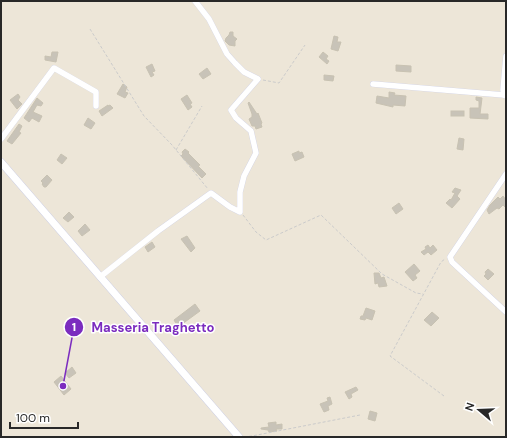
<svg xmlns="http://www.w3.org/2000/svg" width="507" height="438" font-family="'DM Sans',sans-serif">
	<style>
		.building { fill: #c8c3b8; stroke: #c8c2b2 }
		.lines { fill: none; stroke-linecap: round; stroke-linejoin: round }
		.street-casing { stroke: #cdcfe4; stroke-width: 6 }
		.secondary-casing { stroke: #cdcfe4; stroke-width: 8 }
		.path { stroke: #cbcbcb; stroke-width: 1; stroke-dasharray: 3 2; stroke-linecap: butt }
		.street { stroke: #fff; stroke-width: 5.5 }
		.secondary { stroke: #fff; stroke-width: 7 }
		.leader { fill: none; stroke: #7b2cbf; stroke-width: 1.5 }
		.callout-dot { fill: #7b2cbf; stroke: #fff; stroke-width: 1.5 }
		.mark-label { font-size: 12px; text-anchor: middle; font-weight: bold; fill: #fff }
		.callout-label { font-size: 13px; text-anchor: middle; font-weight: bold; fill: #7b2cbf; stroke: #fff; stroke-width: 3; stroke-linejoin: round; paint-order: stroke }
	</style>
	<rect width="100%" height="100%" fill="#ede6d8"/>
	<g class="building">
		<path d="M230,32h3v4l4,3 -2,2v5l-6,-1 -4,-4 1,-3 3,-3z"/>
		<path d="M334,36l4,1 -1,5h4l-3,9 -7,-2z"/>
		<path d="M52,52h6l-2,10 -11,-2v-4l6,1z"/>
		<path d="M323,52l5,4 -2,3 3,2 -2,3 -8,-7z"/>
		<path d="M152,64l3,7 -3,1 2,3 -3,2 -5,-10z"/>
		<path d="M396,65l15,1v6l-15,-1z"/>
		<path d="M207,68l4,6 -8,5 -4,-5z"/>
		<path d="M324,75l10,1 -1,5 -9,-1z"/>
		<path d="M123,84l4,3 -2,5 3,1 -3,5 -8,-4z"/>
		<path d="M389,92l6,1 -1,2 12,1 -1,10 -12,-1v2l-17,-4 1,-7 12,2z"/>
		<path d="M18,94l2,3 -2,3 4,4 -5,5 -7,-9z"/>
		<path d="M187,95l5,8 -2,1 2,3 -4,3 -7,-11z"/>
		<path d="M476,97l6,1 -2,16h8v5l-18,-1v-10h9v-7l-3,-1z"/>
		<path d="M37,98l6,5 -2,3 -4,-1 -4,7 9,4 -3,6 -7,-4 -3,4 -5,-4z"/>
		<path d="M249,102l8,12 1,-1 4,10 -1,1 1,3 -6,2 -1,-3h-3l-3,-7 3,-2v-3l-4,-11z"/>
		<path d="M108,105v1l2,-1 3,3 -11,8 -3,-5z"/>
		<rect x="451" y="111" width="13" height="5"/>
		<path d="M88,118l7,5 -4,6 -7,-4z"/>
		<path d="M19,124l3,2 -3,6 2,1 -9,11 -5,-3z"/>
		<path d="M459,138l5,1 -1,11 -6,-1z"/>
		<path d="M185,149l4,3 -1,1 12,12 -2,1 8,8 -4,4 -21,-22 2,-2 -1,-2z"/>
		<path d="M299,151v2l3,-1 2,5 -9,4 -3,-7z"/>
		<path d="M61,154l6,4 -5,6 -5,-4z"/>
		<path d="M47,175l5,5 -6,7h-2l-2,-3 1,-1 -2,-2z"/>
		<path d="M455,188l6,2 -4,6 3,3 -8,9 -6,-5 4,-4 1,1 4,-7 -3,-1z"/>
		<path d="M503,196l3,4v8l-3,-3 -4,4 -2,-1 -8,6 -2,-4 3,-5 8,-8 2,2z"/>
		<path d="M399,203l4,6 -7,5 -4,-6z"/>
		<path d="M69,212l5,5 -6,5 -5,-4z"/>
		<path d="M85,224l5,6 -8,6 -4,-5z"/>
		<path d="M187,236l8,12 -4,4 -10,-13z"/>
		<path d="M152,242l3,5 -7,5 -3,-5z"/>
		<path d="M428,245l2,3 3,-3 4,5 -6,5 -3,-3 -4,3 -3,-3 5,-3 -1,-2z"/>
		<path d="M414,264l6,7 -5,4 2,3 -4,3 -8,-9z"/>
		<path d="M488,269l6,5 -6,6 -4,-4 2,-2 -1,-2z"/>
		<path d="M374,273h5l2,5 3,-1 3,9 -8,1 -1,-4 -3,1z"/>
		<path d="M195,304l5,7 -22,16 -4,-7z"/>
		<path d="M366,308l9,3 -3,9 -6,-2 -1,2 -5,-1 1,-3h2z"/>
		<path d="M432,312l7,6 -8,8 -7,-6z"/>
		<path d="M72,367l4,6 -7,5 -4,-5z"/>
		<path d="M61,376l10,13 -7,6 -10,-13z"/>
		<path d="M356,387l2,3 -7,4 1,3 -3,2 -4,-7z"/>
		<path d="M330,397l2,7 -4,2 1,4 -5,2 -4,-8 8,-3 -1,-3z"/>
		<path d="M370,411l7,2 -2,8 -7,-2z"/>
		<path d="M276,422v3l6,-1v5h-6l1,2 -8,1 -1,-2 -7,-1v-1l8,-1 -1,-4z"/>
	</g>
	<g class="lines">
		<defs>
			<g id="street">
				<path d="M373,84l131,11"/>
				<path d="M506,96l-2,-1 -1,-5 3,-34"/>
				<path d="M1,139l53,-71 42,24v14"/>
				<path d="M506,174l-56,83 2,5 54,50"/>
				<path d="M100,277l58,-46 53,-38 19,14 10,5v-20l4,-16 12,-23 -5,-22 -15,-13 -5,-8 27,-31 -14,-7 -9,-9 -8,-9 -18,-35 -14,-18"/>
			</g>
			<path id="secondary" d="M1,162l238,275"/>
		</defs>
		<use href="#street" class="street-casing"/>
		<use href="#secondary" class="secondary-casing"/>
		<g class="path">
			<path d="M90,29l54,87 28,29 36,44"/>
			<path d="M263,80l16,3 26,-38"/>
			<path d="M176,150l26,-44"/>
			<path d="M243,215l13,17 10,8 55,-25 61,59 34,19 7,1"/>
			<path d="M444,396l-54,-40 51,-94 4,-3"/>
			<path d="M244,437l8,-1 108,-21"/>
		</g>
		<use href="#street" class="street"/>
		<use href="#secondary" class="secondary"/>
	</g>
	<path class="leader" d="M63 386L74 327"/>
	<g class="callout-dot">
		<circle cx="63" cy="386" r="4"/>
		<circle cx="74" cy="327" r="10"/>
	</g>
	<g class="mark-label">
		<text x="74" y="331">1</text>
	</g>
	<g class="callout-label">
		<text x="153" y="332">Masseria Traghetto</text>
	</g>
	<rect width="507" height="438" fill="none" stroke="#282828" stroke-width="4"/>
	<g transform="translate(479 410) rotate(289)" stroke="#ffffff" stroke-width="3" paint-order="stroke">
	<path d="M0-3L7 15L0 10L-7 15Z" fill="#282828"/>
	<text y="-6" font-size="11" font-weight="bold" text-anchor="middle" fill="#282828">N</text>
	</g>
	<path d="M10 422v6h68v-6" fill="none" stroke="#282828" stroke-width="2"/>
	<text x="16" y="422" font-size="12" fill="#282828" stroke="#ffffff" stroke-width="3" paint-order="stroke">100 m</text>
</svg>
